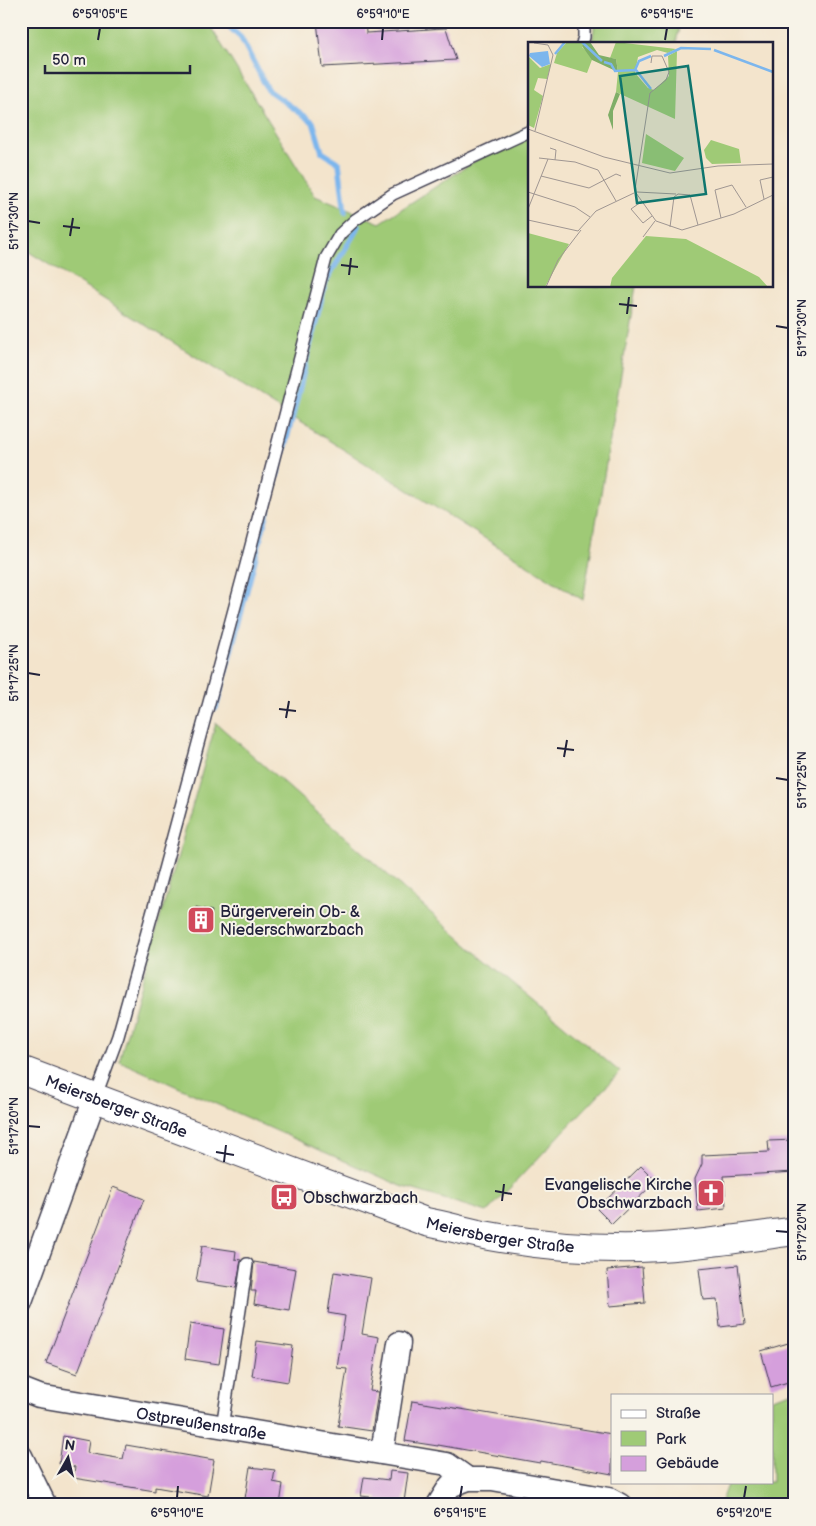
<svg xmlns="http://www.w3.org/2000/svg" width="816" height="1526" font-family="'Balsamiq Sans',sans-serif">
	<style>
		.green { fill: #9fca76; stroke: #607658 }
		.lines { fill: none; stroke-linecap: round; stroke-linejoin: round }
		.stream { stroke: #7cb6ed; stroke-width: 5.5 }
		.building { fill: #d59fdc }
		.service-casing { stroke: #413f51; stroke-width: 14 }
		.minor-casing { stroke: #413f51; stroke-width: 25 }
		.secondary-casing { stroke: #413f51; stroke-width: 30 }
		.service { stroke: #fff; stroke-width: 11 }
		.minor { stroke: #fff; stroke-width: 22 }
		.secondary { stroke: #fff; stroke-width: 28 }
		.ticks { fill: none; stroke: #22223b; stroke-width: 2 }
		.labels { text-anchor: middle; stroke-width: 4; stroke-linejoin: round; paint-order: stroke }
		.poi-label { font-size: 16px; fill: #22223b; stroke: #f7f3e8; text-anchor: start }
		.street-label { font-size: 16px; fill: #22223b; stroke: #f7f3e8 }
		.inset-river { fill: none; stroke: #7cb6ed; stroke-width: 2.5 }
		.inset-road { fill: none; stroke: #9f9692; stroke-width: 1 }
		.view { fill: #0f766e; fill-opacity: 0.15; stroke: #0f766e; stroke-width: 2.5 }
		.inset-edge { fill: none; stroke: #22223b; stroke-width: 2.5 }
		.neatline { fill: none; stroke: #22223b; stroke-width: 2 }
		.ticks-label { font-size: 12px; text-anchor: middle; fill: #22223b }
	</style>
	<rect width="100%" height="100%" fill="#f7f3e8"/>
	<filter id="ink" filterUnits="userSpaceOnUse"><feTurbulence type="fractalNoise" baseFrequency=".02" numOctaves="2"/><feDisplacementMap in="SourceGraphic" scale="10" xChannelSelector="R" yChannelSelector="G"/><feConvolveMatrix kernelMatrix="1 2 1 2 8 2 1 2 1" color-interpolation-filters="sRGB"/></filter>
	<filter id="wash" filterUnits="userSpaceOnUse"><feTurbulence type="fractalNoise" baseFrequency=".0096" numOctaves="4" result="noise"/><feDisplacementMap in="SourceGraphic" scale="20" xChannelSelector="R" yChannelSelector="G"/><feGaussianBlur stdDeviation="1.12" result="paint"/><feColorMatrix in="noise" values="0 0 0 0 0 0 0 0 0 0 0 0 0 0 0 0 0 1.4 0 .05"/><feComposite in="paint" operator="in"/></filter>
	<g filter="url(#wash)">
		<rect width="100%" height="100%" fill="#f3e4cc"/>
		<g class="green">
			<path d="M21,21h186l108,175 65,27 150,-98v161h106l-53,314 -562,-353z"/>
			<path d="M595,21h85l-4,23h-84z"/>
			<path d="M216,723l249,220 155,129 -133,140 -86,-26 -282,-125z"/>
			<path d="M795,1391v114h-68l-7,-1 8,-22h44v-84z"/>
		</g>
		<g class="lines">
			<g class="stream">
				<path d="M223,21l18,17 27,52 45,32 9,30 17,11 6,50"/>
				<path d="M216,708l77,-293 33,-134 33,-55"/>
			</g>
		</g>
		<g id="blocks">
			<g class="building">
				<path d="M317,21h48l1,12 80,-5 10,32 -134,7z"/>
				<path d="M196,907l16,4 -6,23 -16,-4z"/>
				<path d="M795,1140v32l-71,4 2,32 -28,3 -3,-32 7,-15v-9l67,-3 -1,-11z"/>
				<path d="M641,1166l15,15 -44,43 -15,-15z"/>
				<path d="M113,1187l31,12 -67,175 -31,-11z"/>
				<path d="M202,1246l34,5 -1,8 6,1 -5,28 -40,-6z"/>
				<path d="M254,1262l42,7 -7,41 -35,-6 2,-13h-5z"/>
				<path d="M738,1265l7,59 -25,3 -3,-28 -14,1 -4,-31z"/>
				<path d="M642,1267l3,36 -35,3 -3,-36z"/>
				<path d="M334,1272l37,6 -9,56 17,3 -9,54 8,1 -6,39 -34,-5 9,-57 -10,-1 8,-52 -17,-3z"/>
				<path d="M190,1324l34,5 -5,35 -34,-5z"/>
				<path d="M257,1341l36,5 -5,36 -36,-6z"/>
				<path d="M795,1341v39l-24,7 -10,-36z"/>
				<path d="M412,1401l200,33v40l-71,-13 -1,2 -102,-18v1l-33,-5z"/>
				<path d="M63,1436l26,5 -2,12 36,6 3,-14 88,15 -6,36 -53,-9v4l-82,-13 2,-11 -16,-3z"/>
				<path d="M250,1467l25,3 -2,12 10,2 -3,21h-36z"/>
				<path d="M390,1471l18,2 -4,29h-5v3h-22l1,-7 -17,-2 3,-19 25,3z"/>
			</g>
		</g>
	</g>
	<g filter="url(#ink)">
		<use href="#blocks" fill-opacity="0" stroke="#413f51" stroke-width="1"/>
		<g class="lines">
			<defs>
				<g id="service">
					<path d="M582,44l2,-7v-16"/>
					<path d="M95,1098l23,-62 36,-129 92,-342 80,-307 14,-24 15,-14 38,-26 137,-63"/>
					<path d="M222,1427l25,-163"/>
				</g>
				<g id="minor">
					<path d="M21,1302l74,-204"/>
					<path id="s1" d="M21,1389l18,7 408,68 21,15"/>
					<path d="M382,1453l17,-110"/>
					<path d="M21,1456l24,49"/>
					<path d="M438,1505l12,-19 18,-7h24l117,20 11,6"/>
				</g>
				<g id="secondary">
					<path id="s2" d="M21,1070l405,152c21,4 42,10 63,14 49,9 101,13 151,12 52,-2 103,-10 155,-17"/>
				</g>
			</defs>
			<use href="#service" class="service-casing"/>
			<use href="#minor" class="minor-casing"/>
			<use href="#secondary" class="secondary-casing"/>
			<use href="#service" class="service"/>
			<use href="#minor" class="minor"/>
			<use href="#secondary" class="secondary"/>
		</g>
	</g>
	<path class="ticks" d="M98,40l2,-12M382,40l1,-12M665,40l2,-12M28,221l12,2M63,226l17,2M70,236l3,-18M341,265l17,2M349,275l2,-17M619,304l18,2M627,314l2,-17M776,326l12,2M28,673l12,2M279,709l17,2M286,718l3,-17M557,748l17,2M564,757l3,-17M776,778l12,2M28,1126l12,1M216,1152l18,3M224,1162l2,-17M495,1191l17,3M502,1201l2,-17M776,1231l12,1M177,1498l1,-12M460,1498l2,-12M744,1498l2,-12"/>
	<defs>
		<symbol id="building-square" viewBox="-11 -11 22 22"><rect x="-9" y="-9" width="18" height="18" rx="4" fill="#d1495b" stroke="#f7f3e8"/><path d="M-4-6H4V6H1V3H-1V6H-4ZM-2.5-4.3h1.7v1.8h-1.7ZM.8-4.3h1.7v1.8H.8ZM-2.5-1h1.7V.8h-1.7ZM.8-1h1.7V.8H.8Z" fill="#fff"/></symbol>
		<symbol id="church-square" viewBox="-11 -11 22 22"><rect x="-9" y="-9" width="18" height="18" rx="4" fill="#d1495b" stroke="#f7f3e8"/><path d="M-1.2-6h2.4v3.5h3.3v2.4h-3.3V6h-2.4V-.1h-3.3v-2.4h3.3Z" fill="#fff"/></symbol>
		<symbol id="bus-square" viewBox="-11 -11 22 22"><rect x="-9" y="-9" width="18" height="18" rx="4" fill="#d1495b" stroke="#f7f3e8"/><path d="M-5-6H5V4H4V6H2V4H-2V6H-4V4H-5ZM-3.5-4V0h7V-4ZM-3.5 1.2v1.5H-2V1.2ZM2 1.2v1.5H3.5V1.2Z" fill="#fff"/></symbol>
	</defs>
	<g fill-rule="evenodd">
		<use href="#building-square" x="185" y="904" width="32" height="32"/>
		<use href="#church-square" x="695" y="1177" width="32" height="32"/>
		<use href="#bus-square" x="268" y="1181" width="32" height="32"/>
	</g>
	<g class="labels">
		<g class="poi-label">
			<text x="220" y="917">Bürgerverein Ob- &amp;<tspan x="220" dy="18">Niederschwarzbach</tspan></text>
			<text x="692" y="1190" text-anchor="end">Evangelische Kirche<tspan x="692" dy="18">Obschwarzbach</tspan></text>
			<text x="303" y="1203">Obschwarzbach</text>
		</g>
		<g class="street-label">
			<text dy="6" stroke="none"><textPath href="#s2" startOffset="102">Meiersberger Straße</textPath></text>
			<text dy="6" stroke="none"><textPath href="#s2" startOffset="508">Meiersberger Straße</textPath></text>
			<text dy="6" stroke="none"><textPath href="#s1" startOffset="184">Ostpreußenstraße</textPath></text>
		</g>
	</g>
	<g transform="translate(528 42)">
		<rect width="245" height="245" fill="#f3e4cc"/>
		<path d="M39,0h19l-4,5 11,10 -6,16 -33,-10 3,-10zM88,0l60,7 -8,4 -11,-3 -19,7 -3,16 13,15 6,2 15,-14 -1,-20 9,-5 -2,68 -59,-27 2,-20 -2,-13 -6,-1zM0,14l12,12 11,-4 -4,15 -9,-1 -4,12 9,6 -9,32 -6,-3zM118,92l38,24 -9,13 -33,-8zM183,98l28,9 2,14 -29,1 -6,-6 -2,-8zM0,191l41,11 -24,43h-17zM118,194l40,3 73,38 9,10h-158l2,-9z" fill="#9fca76"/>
		<path d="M58,0h4l9,13 17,4 2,13 -26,-12 -10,-14zM88,50l4,2 -7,17v19l-5,-15z" fill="#7fae67"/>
		<path d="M20,9l2,13 -8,3 -13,-11 1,-3z" fill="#7cb6ed"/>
		<path class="inset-river" d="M54,0l20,19M186,8l59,22M27,12l10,-12M136,14l17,-8 30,1M76,20l7,2 4,7 20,-1 4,-9 12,-5M108,28l15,19"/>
		<path class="inset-road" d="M6,1l14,2 5,10 -18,76M0,87l76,28 66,16 48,-7 55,-2M22,106l6,2 -1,10M11,116l36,4 23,8 18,31M13,134l48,12 27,-14 5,2M107,148l15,-97 16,-13 3,-8 -7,-16h-10l-1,7M0,150l47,15 15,10M109,150l39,2M108,151l20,28 26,9 52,-16 39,-19M236,157l-4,-19 13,-3M113,160l-10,7 12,14 9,-7M0,167l20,-50M193,176l-6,-28 17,-5 14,22M0,178l50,11 18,-20 38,-18M142,185l4,-30 4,-3 12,1 8,30M115,195l12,-16M18,245l12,-27 23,-30"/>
		<path class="view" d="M160,24l18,128 -69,9 -17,-127z"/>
		<rect width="245" height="245" class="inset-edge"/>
	</g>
	<rect width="816" height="1526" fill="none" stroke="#f7f3e8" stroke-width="55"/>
	<rect x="611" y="1394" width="162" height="90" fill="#f7f3e8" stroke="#a29fa3"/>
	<rect x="621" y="1410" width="25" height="8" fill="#ffffff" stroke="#a29fa3"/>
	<text x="656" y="1418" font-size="15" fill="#22223b">Straße</text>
	<rect x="621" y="1431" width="25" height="15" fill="#9fca76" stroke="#a29fa3"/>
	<text x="656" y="1444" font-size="15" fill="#22223b">Park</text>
	<rect x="621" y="1456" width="25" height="15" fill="#d59fdc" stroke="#a29fa3"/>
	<text x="656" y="1468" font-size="15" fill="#22223b">Gebäude</text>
	<g transform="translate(68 1458) rotate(8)" stroke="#f7f3e8" stroke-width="4" paint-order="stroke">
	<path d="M0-4L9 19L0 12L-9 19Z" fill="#22223b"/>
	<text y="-8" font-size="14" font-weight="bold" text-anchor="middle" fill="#22223b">N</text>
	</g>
	<path d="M45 65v8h145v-8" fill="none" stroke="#22223b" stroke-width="2.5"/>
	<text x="52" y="65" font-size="15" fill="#22223b" stroke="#f7f3e8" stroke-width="4" paint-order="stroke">50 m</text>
	<rect x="28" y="28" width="760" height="1470" class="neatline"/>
	<g class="ticks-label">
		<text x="100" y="18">6°59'05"E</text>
		<text x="383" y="18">6°59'10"E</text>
		<text x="667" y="18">6°59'15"E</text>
		<text transform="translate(14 221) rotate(-90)" y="4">51°17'30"N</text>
		<text transform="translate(802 328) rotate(-90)" y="4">51°17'30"N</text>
		<text transform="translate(14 673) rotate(-90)" y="4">51°17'25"N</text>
		<text transform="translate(802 780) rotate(-90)" y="4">51°17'25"N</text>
		<text transform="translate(14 1126) rotate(-90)" y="4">51°17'20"N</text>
		<text transform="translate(802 1232) rotate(-90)" y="4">51°17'20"N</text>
		<text x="177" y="1517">6°59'10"E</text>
		<text x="460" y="1517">6°59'15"E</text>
		<text x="744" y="1517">6°59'20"E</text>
	</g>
</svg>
